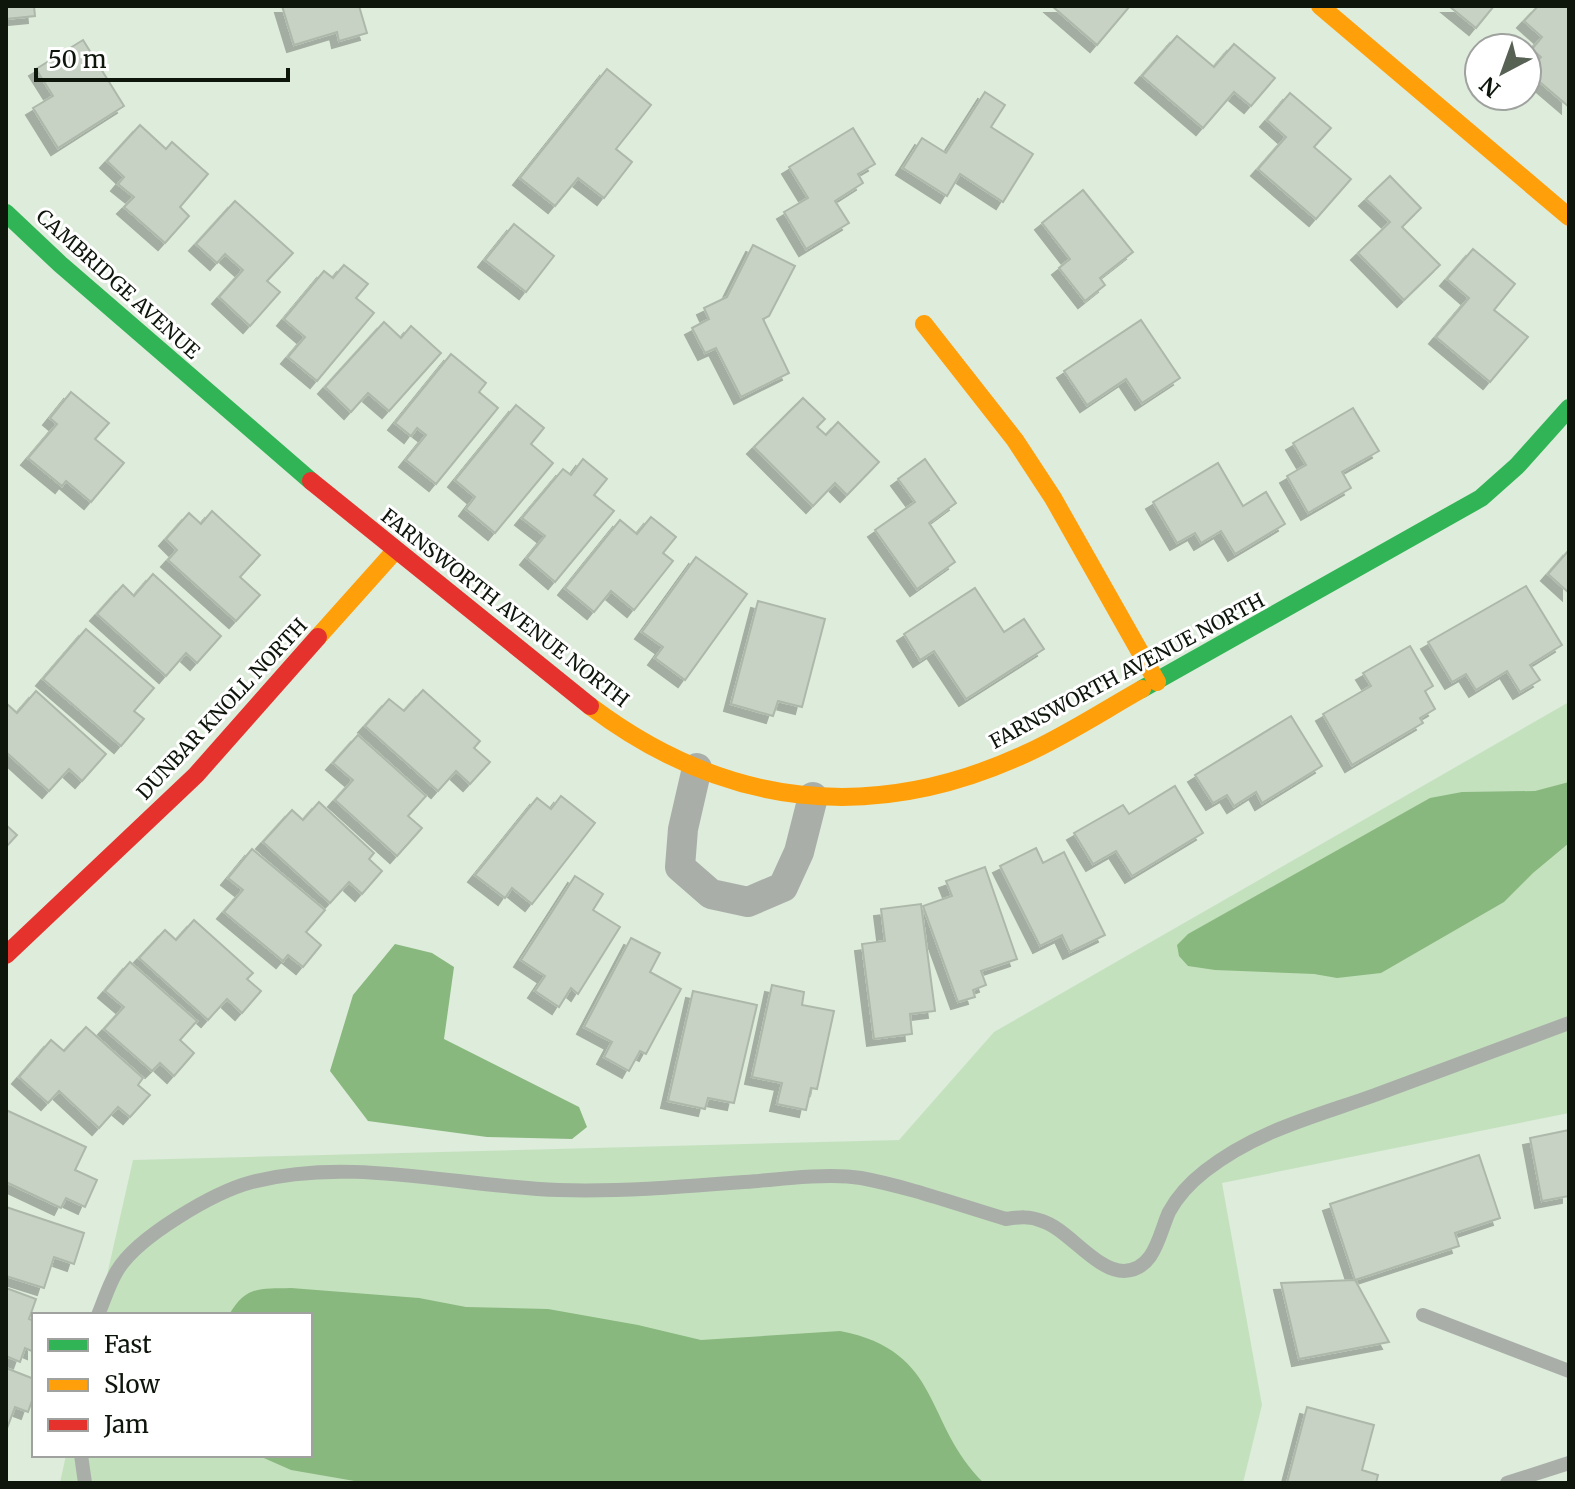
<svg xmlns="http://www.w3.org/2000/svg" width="1575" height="1489" font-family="Merriweather,serif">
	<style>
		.green { fill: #c4e1be }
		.water { fill: #88b87e }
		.building { fill: #c7d2c4; stroke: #adb8ab; stroke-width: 2; filter: url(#shadow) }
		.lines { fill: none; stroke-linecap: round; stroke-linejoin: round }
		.lane { stroke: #a9afa8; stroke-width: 14 }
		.street { stroke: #a9afa8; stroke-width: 30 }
		.fast { stroke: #30b455; stroke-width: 18 }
		.slow { stroke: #ff9f0a; stroke-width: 18 }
		.jam { stroke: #e5322d; stroke-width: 18 }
		.labels { text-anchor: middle; stroke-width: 6; stroke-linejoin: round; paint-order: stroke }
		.street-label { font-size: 20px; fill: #0e160c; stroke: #fff }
	</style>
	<defs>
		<filter id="shadow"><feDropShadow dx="-7" dy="7" stdDeviation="0" flood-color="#0004"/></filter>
	</defs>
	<rect width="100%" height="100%" fill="#deecdb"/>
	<path class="green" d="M1569,702v411l-347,70 40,222 -19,78h-1183l6,-28h244v-140h-212l35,-155 766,-20 95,-108z"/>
	<g class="water">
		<path d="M1569,782v61l-36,30 -29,29 -123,71 -44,5 -23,-4 -99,-4 -27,-4 -9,-10 -2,-11 11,-11 242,-136 32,-6 73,-1z"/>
		<path d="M395,944l37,9 22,14 -10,72 135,68 8,20 -15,12 -85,-2 -119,-16 -38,-50 23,-76z"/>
		<path d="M291,1288l128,10 47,9 82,2 90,16 63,15 139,-9c104,20 83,93 144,152h-618l-75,-13 -34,-15h53v-140h-81c17,-30 32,-26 62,-27z"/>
	</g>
	<g class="building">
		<path d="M6,6h28l1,10 -29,3z"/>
		<path d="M282,6h77l8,27 -28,8 -2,-9 -43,13z"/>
		<path d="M1052,6h78l-33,39z"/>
		<path d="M1449,6h45l-18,22z"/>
		<path d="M1538,6h31l-1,100 -40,-34 13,-15 -9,-8 10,-12 -18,-16z"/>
		<path d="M1177,36l37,31 20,-23 41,34 -24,28 -17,-14 -31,36 -61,-52z"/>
		<path d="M83,40l41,66 -66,42 -25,-40 20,-12 -17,-27z"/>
		<path d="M607,69l44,36 -35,44 16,13 -28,36 -26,-20 -23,28 -35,-28z"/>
		<path d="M985,92l20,13 -14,22 42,27 -30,48 -43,-28 -13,22 -44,-28 19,-30 24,15z"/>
		<path d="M1290,93l41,35 -17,19 37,32 -35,40 -58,-50 28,-32 -19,-17z"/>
		<path d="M140,125l26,24 6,-7 36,32 -28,33 9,9 -24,27 -41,-36 10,-10 -16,-13 6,-7 -17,-16z"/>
		<path d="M853,128l22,36 -17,10 5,9 -28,18 14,22 -43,26 -22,-37 24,-14 -19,-31z"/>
		<path d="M1390,176l31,32 -19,19 38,38 -36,35 -46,-47 32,-31 -24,-23z"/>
		<path d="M1083,190l50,62 -33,26 5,7 -20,16 -26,-33 11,-9 -28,-36z"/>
		<path d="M235,201l58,52 -26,28 13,11 -30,34 -31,-29 24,-27 -18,-16 -8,9 -21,-19z"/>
		<path d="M514,224l40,32 -28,36 -41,-32z"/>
		<path d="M753,245l42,21 -26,50 -6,3 26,54 -48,24 -25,-49 -11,5 -13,-25 17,-9 -5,-11 23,-11z"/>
		<path d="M1473,249l42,35 -21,26 34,27 -38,45 -54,-45 33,-39 -22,-19z"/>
		<path d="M344,265l24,19 -12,14 18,15 -57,68 -29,-24 17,-20 -21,-18 40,-48 9,7z"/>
		<path d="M1141,320l39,58 -38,25 -16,-24 -39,26 -23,-34z"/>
		<path d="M384,322l17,16 10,-12 30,27 -52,58 -21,-18 -17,19 -26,-25z"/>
		<path d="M451,354l35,29 -7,9 19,16 -62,76 -30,-24 20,-25 -9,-7 -6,8 -16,-13z"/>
		<path d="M71,392l38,31 -14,16 29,24 -33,39 -25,-21 -4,5 -34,-28 29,-34 -7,-6z"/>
		<path d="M803,398l22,21 -8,8 9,8 12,-13 41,40 -32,33 -12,-12 -22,23 -59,-59z"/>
		<path d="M516,405l28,23 -13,16 22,19 -58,70 -29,-24 9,-12 -20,-17z"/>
		<path d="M1353,408l26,43 -37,21 9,16 -43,25 -21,-37 19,-11 -13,-22z"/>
		<path d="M583,459l24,20 -13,16 20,16 -59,71 -28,-24 18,-22 -23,-18 41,-49 8,6z"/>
		<path d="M925,459l31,44 -27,20 26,39 -38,27 -42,-59 40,-28 -17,-23z"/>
		<path d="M1218,463l25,43 23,-14 19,32 -50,30 -14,-23 -20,12 -6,-10 -18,10 -24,-41z"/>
		<path d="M212,511l48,44 -20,22 20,18 -24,26 -68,-61 9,-10 -11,-11 23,-26 12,11z"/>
		<path d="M651,517l25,20 -13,16 10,8 -39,49 -23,-19 -17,21 -29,-24 55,-68 17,14z"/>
		<path d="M1569,550v43l-21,-19z"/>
		<path d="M696,557l51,37 -62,86 -30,-22 8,-11 -21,-15z"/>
		<path d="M153,574l68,62 -24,27 -11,-10 -20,23 -69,-62 26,-29 11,11z"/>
		<path d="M1526,586l36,59 -32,20 10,15 -20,12 -13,-21 -31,19 -10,-16 -14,8 -24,-40z"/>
		<path d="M975,588l29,44 20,-13 20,30 -78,50 -32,-48 -14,9 -16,-26z"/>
		<path d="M758,601l67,18 -23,88 -24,-6 -5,15 -42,-12z"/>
		<path d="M86,629l68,59 -20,23 10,8 -23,27 -78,-67z"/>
		<path d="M1410,646l23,40 -8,5 10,18 -15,9 3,5 -71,42 -29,-51 48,-28 -8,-13z"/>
		<path d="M423,690l57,51 -6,7 16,14 -20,22 -14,-13 -18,20 -73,-65 24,-27 15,12z"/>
		<path d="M36,691l70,63 -24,27 -13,-12 -20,22 -43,-39v-49l11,10z"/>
		<path d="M1291,716l31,50 -60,37 -6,-11 -22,14 -7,-11 -14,8 -18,-28z"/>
		<path d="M358,735l68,61 -18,20 14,12 -25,28 -62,-56 18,-20 -20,-17z"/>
		<path d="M1175,786l28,47 -71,43 -16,-25 -23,13 -19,-31 49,-28 6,9z"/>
		<path d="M561,796l34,27 -63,81 -20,-16 -7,10 -30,-23 62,-77 14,11z"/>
		<path d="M319,802l55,51 -5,6 13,12 -20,23 -13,-12 -19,21 -67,-61 29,-32 11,10z"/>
		<path d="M6,825l11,10 -11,12z"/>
		<path d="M1036,848l7,15 21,-11 41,83 -35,17 -8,-17 -22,11 -40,-80z"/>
		<path d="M252,849l73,61 -19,22 15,13 -18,22 -15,-12 -5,6 -59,-49 19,-22 -15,-12z"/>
		<path d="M985,867l32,92 -36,12 5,14 -13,5 2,7 -17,5 -35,-96 29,-10 -6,-15z"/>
		<path d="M575,876l28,18 -10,16 27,17 -42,67 -7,-6 -12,19 -24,-16 10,-15 -24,-16z"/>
		<path d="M921,904l14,107 -25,3 2,20 -38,5 -12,-95 23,-3 -4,-32z"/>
		<path d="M194,920l59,53 -6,6 14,12 -19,22 -15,-14 -19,21 -69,-62 26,-28 11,10z"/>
		<path d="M631,938l29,15 -10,19 31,17 -35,65 -6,-3 -11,20 -25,-14 8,-15 -28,-15z"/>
		<path d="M130,962l67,59 -17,19 14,13 -20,23 -14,-13 -8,8 -48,-42 20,-22 -19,-16z"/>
		<path d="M772,985l32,7 -2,13 32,6 -17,78 -6,-1 -5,22 -29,-6 5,-21 -30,-6z"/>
		<path d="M693,991l64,14 -23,98 -26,-5 -3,11 -37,-8z"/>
		<path d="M86,1027l57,51 -5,7 12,10 -20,22 -12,-10 -19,21 -40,-37 -11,12 -29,-26 32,-37 13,11z"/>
		<path d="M6,1110l80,37 -11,23 22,10 -12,27 -19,-9 -5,10 -55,-26z"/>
		<path d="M1569,1130v66l-27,5 -12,-63z"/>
		<path d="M1479,1155l21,63 -45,15 4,13 -104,34 -25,-76z"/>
		<path d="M6,1207l78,26 -10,31 -20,-7 -10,31 -38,-12z"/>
		<path d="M1355,1280l34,62 -90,17 -18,-76z"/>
		<path d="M6,1288l30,11 -7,20 5,2v31l-9,-4 -5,14 -14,-6z"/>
		<path d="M6,1368l28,11v16l-6,17 -13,-5 -9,24z"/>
		<path d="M1307,1407l67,18 -12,45 16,5 -2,8h-89z"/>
	</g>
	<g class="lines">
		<g class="lane">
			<path d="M98,1315c6,-14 11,-31 19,-44 20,-34 97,-79 135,-89 100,-26 206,5 307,8 66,2 133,-4 199,-9 29,-3 74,-8 103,-3 48,9 98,27 145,41 13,-2 24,-3 36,2 26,8 54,50 82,50 31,-1 35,-37 45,-59 8,-15 22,-30 36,-41 53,-41 109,-54 170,-76 65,-24 130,-48 194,-72"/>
			<path d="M1423,1315l146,56"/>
			<path d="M81,1455l4,28"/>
			<path d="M1507,1483l62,-20"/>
		</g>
		<path class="street" d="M697,768l-14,61 -3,38 31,27 37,8 35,-15 16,-35 14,-55"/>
		<g class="fast">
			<path d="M6,213l54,51 251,217"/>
			<path d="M1142,689l339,-191 36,-32 52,-58"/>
		</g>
		<g class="slow">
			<path d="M1320,6l249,211"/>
			<path d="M924,324l91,116 38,58 104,184"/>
			<path d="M318,637l76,-85"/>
			<path d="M590,706c134,101 281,119 435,48 40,-18 78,-43 117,-65"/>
		</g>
		<g class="jam">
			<path d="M311,481l279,225"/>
			<path d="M6,955l190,-180 122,-138"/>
		</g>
	</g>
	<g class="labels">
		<g class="street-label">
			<text transform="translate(118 284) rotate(42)" y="7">CAMBRIDGE AVENUE</text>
			<text transform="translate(505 608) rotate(38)" y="7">FARNSWORTH AVENUE NORTH</text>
			<text transform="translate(1127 671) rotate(-28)" y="7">FARNSWORTH AVENUE NORTH</text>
			<text transform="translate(222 709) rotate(-47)" y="7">DUNBAR KNOLL NORTH</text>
		</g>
	</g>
	<rect width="1575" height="1489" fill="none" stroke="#0e160c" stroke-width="16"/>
	<rect x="32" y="1313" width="280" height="144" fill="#ffffff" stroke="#9fa29e" stroke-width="2"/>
	<rect x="48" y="1339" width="40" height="12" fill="#30b455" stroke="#9fa29e" stroke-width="2"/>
	<text x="104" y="1353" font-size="24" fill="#0e160c">Fast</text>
	<rect x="48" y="1379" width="40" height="12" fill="#ff9f0a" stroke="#9fa29e" stroke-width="2"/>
	<text x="104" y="1393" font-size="24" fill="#0e160c">Slow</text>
	<rect x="48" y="1419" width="40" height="12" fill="#e5322d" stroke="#9fa29e" stroke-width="2"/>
	<text x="104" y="1433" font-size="24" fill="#0e160c">Jam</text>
	<g transform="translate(1503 72) rotate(221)"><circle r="38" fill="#ffffff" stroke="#9fa29e" stroke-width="2"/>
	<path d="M0-6L14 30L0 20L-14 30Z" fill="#576154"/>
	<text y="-12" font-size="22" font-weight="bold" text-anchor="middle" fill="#0e160c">N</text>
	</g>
	<path d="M36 68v12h252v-12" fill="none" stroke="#0e160c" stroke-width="4"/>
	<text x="48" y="68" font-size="24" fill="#0e160c" stroke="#ffffff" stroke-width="6" paint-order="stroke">50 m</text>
</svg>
